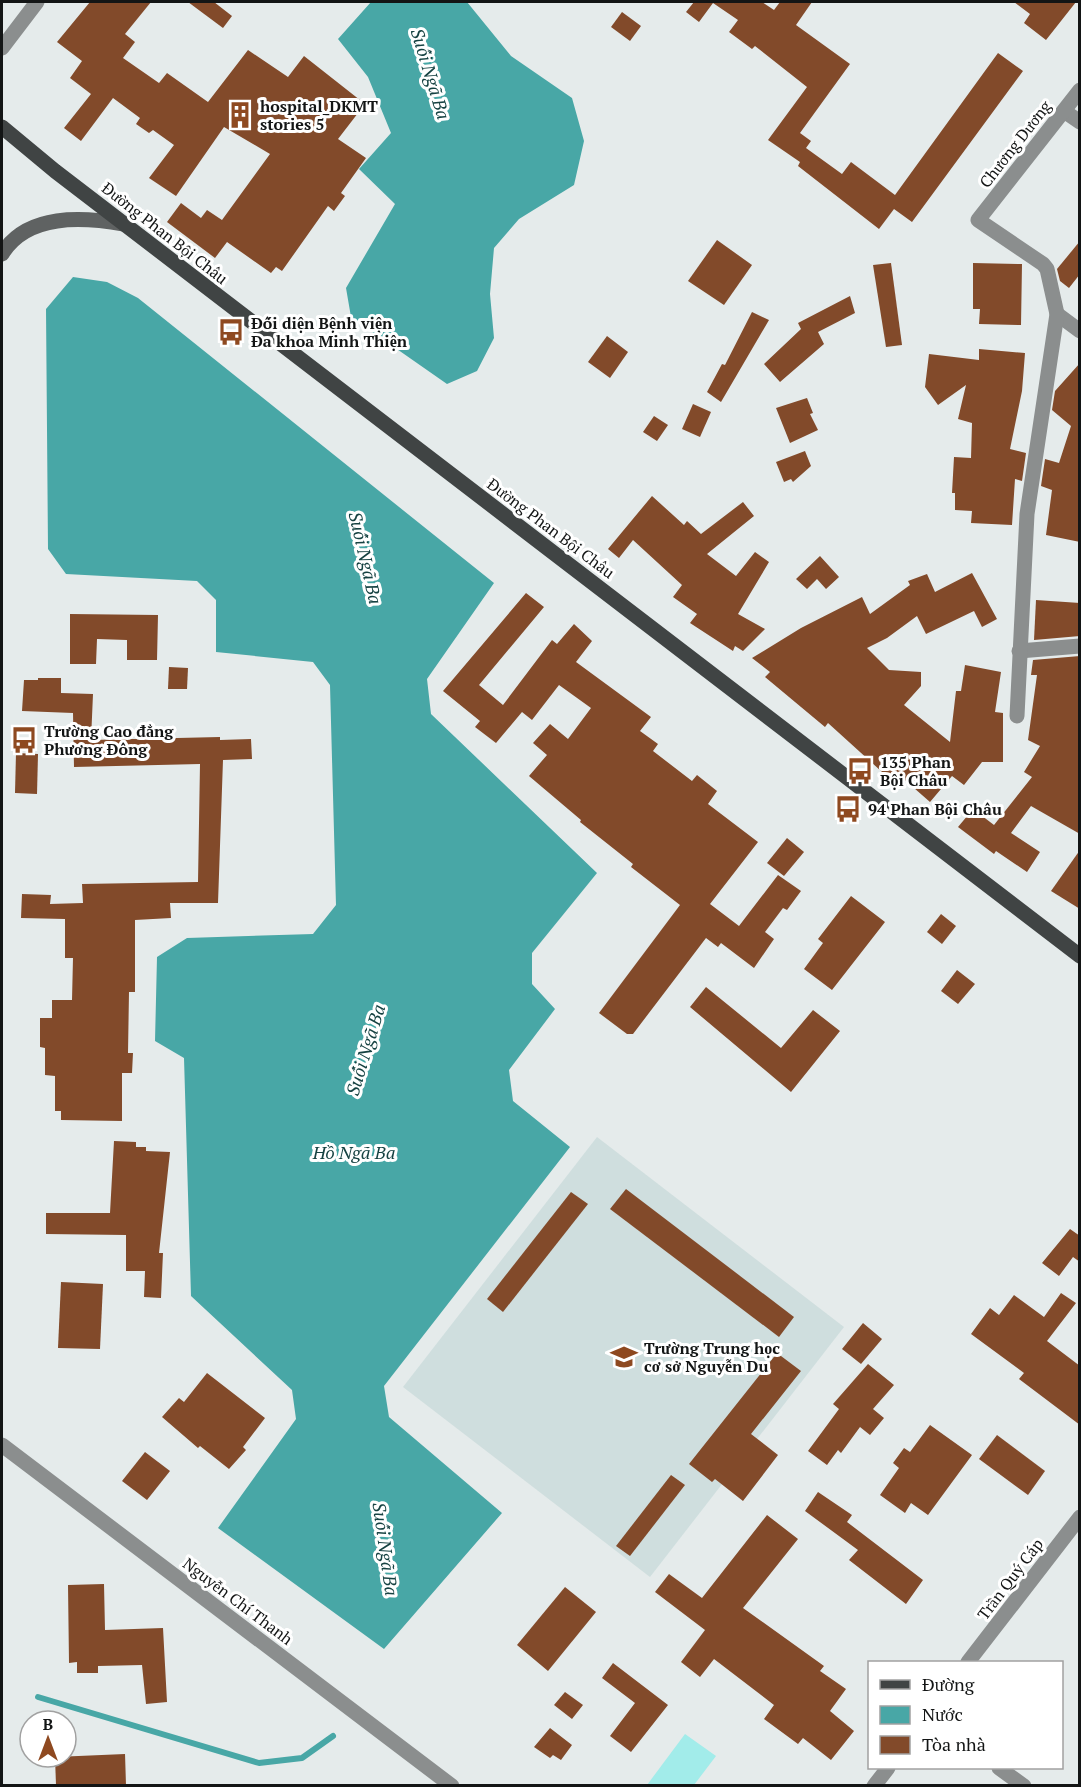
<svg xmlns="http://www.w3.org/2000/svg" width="1081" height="1787" font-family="'PT Serif',serif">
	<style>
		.built { fill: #cfdede }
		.green { fill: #a2ecea }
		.water { fill: #48a7a6 }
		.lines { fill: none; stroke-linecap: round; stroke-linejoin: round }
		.stream { stroke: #48a7a6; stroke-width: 6 }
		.building { fill: #824a2a }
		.minor { stroke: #8b8e8e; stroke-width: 15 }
		.tertiary { stroke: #8b8e8e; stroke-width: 15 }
		.secondary { stroke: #5f6262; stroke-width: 15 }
		.primary { stroke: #404444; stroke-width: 15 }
		.labels { text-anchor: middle; stroke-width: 6; stroke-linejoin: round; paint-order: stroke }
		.poi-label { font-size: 16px; font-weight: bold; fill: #131515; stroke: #fff; text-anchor: start }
		.street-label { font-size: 16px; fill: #131515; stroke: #fff }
		.water-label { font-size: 18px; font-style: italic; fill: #164242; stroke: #fff }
	</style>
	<rect width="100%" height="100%" fill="#e5ebeb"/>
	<path class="built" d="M597,1137l247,190 -194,250 -247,-190z"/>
	<path class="green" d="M685,1734l31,22 -22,29h-47z"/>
	<g class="water">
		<path d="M371,2h96l44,54 61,42 12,43 -10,44 -55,34 -25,29 -4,46 4,44 -17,33 -30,13 -96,-67 -5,-29 49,-84 -36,-35 32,-36 -23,-56 -30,-38z"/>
		<path d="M73,277l34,5 31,16 356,285 -67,96 4,35 166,159 -65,80v31l23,25 -46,61 4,31 57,46 -186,239 5,31 113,96 -118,136 -166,-121 78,-109 -4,-29 -101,-94 -7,-238 -29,-17 2,-84 30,-19 126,-4 23,-29 -6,-220 -17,-23 -97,-10v-52l-19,-19 -131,-7 -18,-25 -2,-240z"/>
	</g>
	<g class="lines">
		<path class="stream" d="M38,1697l221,66 43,-5 31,-22"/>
	</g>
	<g class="building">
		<path d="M90,2h61l-26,32 10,8 -12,16 36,25 8,-10 41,29 40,-52 40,27 16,-21 61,48 -27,35 28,19 -25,35 4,3 -11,15 -6,-5 -46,65 -6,-4 -5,6 -44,-31 -12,16 -48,-36 14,-19 20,15 6,-8 15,10 48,-66 -46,-27 -48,69 -27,-18 25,-33 -21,-15 -4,3 -13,-9 4,-6 -27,-20 -32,43 -17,-13 27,-34 -21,-16 12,-17 -25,-19z"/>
		<path d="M188,2h26l18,14 -9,12z"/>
		<path d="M694,2h68l12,8 6,-8h32l-16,23 54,39 -50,69 11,8 -5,7 36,26 9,-12 44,33 103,-142 25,18 -111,151 -18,-13 -15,20 -81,-63 2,-4 -32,-22 39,-53 -52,-41 -3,3 -23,-17 9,-12 -25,-17 -14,19 -13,-10z"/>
		<path d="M1014,2h62l-30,38 -22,-17 6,-9z"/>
		<path d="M622,12l19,14 -11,15 -19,-14z"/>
		<path d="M717,240l35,25 -28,40 -36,-24z"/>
		<path d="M1080,241v33l-11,14 -9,-7 -3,-12z"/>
		<path d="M891,263l11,82 -16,2 -13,-82z"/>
		<path d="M973,263l49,1 -1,61 -42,-1 1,-15h-7z"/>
		<path d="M850,296l5,17 -37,19 6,12 -44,38 -16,-18 37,-35 -3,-6z"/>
		<path d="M752,312l17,8 -48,82 -14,-10 15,-28 3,1z"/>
		<path d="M607,336l21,16 -18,26 -22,-16z"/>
		<path d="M979,349l46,4 -3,38 -12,58 16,4 -4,28 -7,-2 -3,46 -41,-2 1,-12 -17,-1v-17h-3l2,-36 17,1 1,-35 -14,-4 8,-34 -28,20 -13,-18 4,-33 50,6z"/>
		<path d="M1080,363v179l-34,-7 6,-45 -11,-4 4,-27 14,4 12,-37 -19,-16 3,-19z"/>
		<path d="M807,398l6,15 -3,1 8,16 -28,13 -14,-35z"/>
		<path d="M693,404l18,8 -11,25 -18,-8z"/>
		<path d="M654,416l14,9 -11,16 -14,-9z"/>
		<path d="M805,451l6,15 -18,16 -2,-3 -7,3 -8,-20z"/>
		<path d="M652,496l32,29 3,-4 14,13 42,-32 11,14 -47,38 29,22 19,-24 14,10 -31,52 27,15 -22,22 -8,-5 -2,5 -43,-28 7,-9 -24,-17 9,-12 -49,-45 -14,18 -11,-9z"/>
		<path d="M820,556l19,21 -13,12 -9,-10 -10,10 -11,-10z"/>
		<path d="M972,573l25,46 -15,8 -8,-16 -48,23 -9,-18 -30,22 -20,10 22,22 32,2v14l-17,19 46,37 6,-51h5l4,-26 36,7 -6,40 8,1v49h-21l-18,23 -12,-9 -22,26 -32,-28 -6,7 -64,-58 -3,4 -60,-50 5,-5 -18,-14 49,-30 61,-31 8,17 40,-29 -2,-4 19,-7 8,18z"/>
		<path d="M526,593l18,14 -65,78 24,20 49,-65 5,4 17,-20 18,17 -16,21 75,55 -11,14 18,13 -5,7 39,30 5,-6 20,16 -9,13 50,38 -48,62 29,22 39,-51 23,16 -14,19 -4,-2 -18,24 9,7 -20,29 -33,-25 -3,4 -12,-9 -73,96h-6l-28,-21 81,-108 -49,-38 2,-3 -53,-42 1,-2 -52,-44 18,-21 -14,-12 17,-19 18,15 23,-31 -32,-23 -27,35 -10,-8 -26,31 -21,-16 5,-6 -37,-30z"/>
		<path d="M1036,600l44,3v33l-46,4z"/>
		<path d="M70,614l88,1 -1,45h-30v-20l-30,-1 -1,25h-26z"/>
		<path d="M1080,656v178l-49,-28 -20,27 29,19 -13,20 -31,-21 -2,3 -36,-27 15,-18 21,16 38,-48 -8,-5 16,-26 -12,-6 9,-65h-6l2,-15z"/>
		<path d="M169,667l19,1 -1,21h-19z"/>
		<path d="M38,678h23v15l32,1 -2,46 129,-3v3l31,-1 1,20 -29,1 -5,143h-48l1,15 -36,2v72h-6l-1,61h5l-1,20h-10v48l-61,-1v-9h-6v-35l-10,-1v-27l-5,-1v-29h12v-18h20l1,-42h-8v-39l-44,-1 1,-24 29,1 -1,9 33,-1 -1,-19 116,-2 2,-118 -126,3 -1,-54 -51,-2 2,-31h14z"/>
		<path d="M16,753l22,1 -1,40 -22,-1z"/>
		<path d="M787,838l17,14 -20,24 -17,-13z"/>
		<path d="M1080,850v59l-29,-18z"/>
		<path d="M851,896l34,26 -53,68 -28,-21 19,-26 -5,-4z"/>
		<path d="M941,914l15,12 -14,18 -15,-12z"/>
		<path d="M957,970l18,14 -17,20 -17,-13z"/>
		<path d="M706,987l75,61 32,-38 27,21 -49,61 -101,-85z"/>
		<path d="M114,1141l22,1v5h10v4l24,1 -11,101h4l-2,45 -17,-1 1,-26h-19v-36l-80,-1v-21h64z"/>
		<path d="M626,1189l168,128 -15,20 -169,-128z"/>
		<path d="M571,1192l17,12 -85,108 -16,-13z"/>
		<path d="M1070,1229l10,7v26l-7,-5 -14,19 -17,-13z"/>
		<path d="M61,1282l42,2 -3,65 -42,-1z"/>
		<path d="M1061,1293l15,10 -29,38 33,25v59l-61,-46 5,-6 -53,-39 19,-26 9,7 15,-20 30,22z"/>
		<path d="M863,1323l19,16 -21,25 -19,-15z"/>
		<path d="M777,1353l24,18 -50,63 27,21 -35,46 -28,-22 -3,3 -23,-18z"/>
		<path d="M868,1364l26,21 -21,24 11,9 -14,17 -10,-8 -19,26 -3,-3 -11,15 -19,-14 31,-42 -6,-5z"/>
		<path d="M207,1373l58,45 -22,29 3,3 -17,19 -29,-23 -2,2 -36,-31 17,-19 5,4z"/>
		<path d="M930,1425l42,30 -44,60 -17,-12 -6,10 -25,-18 19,-27 -6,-5 11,-15 6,4z"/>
		<path d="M997,1435l48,36 -17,24 -49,-36z"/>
		<path d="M145,1452l25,19 -23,29 -25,-19z"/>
		<path d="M671,1475l14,10 -55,71 -14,-10z"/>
		<path d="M818,1492l34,23 -5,7 76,58 -17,24 -57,-44 9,-10 -53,-39z"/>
		<path d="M767,1515l31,24 -55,69 81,58 -4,5 26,18 -16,22 24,20 -23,29 -28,-22 -5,6 -34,-25 10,-14 -60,-46 -14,18 -19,-15 24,-32 -50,-38 14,-18 33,24z"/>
		<path d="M104,1584l1,46 58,-2 4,74 -21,2 -4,-39 -44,1v7h-21v-11l-8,1 -1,-78z"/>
		<path d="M565,1587l31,25 -48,59 -31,-26z"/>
		<path d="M613,1663l55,42 -37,47 -21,-16 25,-33 -33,-25z"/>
		<path d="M565,1692l18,13 -11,14 -18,-14z"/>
		<path d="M550,1728l22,17 -11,15 -8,-5 -3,3 -16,-11z"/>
		<path d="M125,1754l1,31h-70l-1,-28z"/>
	</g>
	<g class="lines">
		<g class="minor">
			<path d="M1064,111l16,11"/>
			<path d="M1057,314l23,17"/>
			<path d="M1019,651l61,-5"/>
			<path d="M1017,716l10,-202 30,-200 -10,-45 -4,-5 -65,-44 102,-130"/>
			<path d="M999,1768l25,18"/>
		</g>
		<g class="tertiary">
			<path d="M2,48l35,-46"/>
			<path d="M2,1445l450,341"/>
			<path d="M968,1662l112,-145"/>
			<path d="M874,1786l14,-18"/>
		</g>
		<path class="secondary" d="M2,254c25,-41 81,-37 122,-30"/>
		<path class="primary" d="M2,127l53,44 1025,785"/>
	</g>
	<defs>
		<symbol id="building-bare" viewBox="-9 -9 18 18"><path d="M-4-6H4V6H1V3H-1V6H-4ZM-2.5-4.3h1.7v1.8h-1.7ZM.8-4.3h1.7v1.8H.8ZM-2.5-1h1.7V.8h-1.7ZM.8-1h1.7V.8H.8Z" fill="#8e4920" stroke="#fff" stroke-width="2.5" paint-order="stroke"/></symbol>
		<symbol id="bus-bare" viewBox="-9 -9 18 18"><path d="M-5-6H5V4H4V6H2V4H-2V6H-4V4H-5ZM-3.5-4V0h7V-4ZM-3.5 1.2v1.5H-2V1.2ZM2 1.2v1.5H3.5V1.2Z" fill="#8e4920" stroke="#fff" stroke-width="2.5" paint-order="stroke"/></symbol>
		<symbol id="school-bare" viewBox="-9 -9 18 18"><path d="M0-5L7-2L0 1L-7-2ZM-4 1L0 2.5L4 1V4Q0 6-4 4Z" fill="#8e4920" stroke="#fff" stroke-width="2.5" paint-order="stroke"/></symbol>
	</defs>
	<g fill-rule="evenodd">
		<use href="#building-bare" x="221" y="96" width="38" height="38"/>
		<use href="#bus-bare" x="212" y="313" width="38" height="38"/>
		<use href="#bus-bare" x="5" y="721" width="38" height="38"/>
		<use href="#bus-bare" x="841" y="752" width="38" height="38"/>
		<use href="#bus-bare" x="829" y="790" width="38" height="38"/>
		<use href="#school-bare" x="605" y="1338" width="38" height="38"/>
	</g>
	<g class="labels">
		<g class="poi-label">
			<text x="260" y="112">hospital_DKMT<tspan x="260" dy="18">stories 5</tspan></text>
			<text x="251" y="329">Đối diện Bệnh viện<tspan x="251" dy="18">Đa khoa Minh Thiện</tspan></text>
			<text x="44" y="737">Trường Cao đẳng<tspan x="44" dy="18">Phương Đông</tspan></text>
			<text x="880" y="768">135 Phan<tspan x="880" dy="18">Bội Châu</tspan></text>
			<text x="868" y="815">94 Phan Bội Châu</text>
			<text x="644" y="1354">Trường Trung học<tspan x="644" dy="18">cơ sở Nguyễn Du</tspan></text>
		</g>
		<g class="street-label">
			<text transform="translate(1015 144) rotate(-52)" y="6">Chương Dương</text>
			<text transform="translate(165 233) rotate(38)" y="6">Đường Phan Bội Châu</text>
			<text transform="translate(551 528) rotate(37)" y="6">Đường Phan Bội Châu</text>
			<text transform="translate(1010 1579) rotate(-53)" y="6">Trần Quý Cáp</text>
			<text transform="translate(238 1601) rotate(37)" y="6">Nguyễn Chí Thanh</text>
		</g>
		<g class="water-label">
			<text transform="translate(430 74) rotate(73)" y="6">Suối Ngã Ba</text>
			<text transform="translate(365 558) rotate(77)" y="6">Suối Ngã Ba</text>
			<text transform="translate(366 1050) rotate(-73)" y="6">Suối Ngã Ba</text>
			<text x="354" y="1159">Hồ Ngã Ba</text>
			<text transform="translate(385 1549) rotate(82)" y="6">Suối Ngã Ba</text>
		</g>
	</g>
	<rect width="1081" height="1787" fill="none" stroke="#131515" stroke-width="6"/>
	<rect x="868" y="1661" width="195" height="108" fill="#ffffff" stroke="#a1a1a1" stroke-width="1.5"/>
	<rect x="880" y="1680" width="30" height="9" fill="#404444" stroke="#a1a1a1" stroke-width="1.5"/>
	<text x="922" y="1691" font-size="18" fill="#131515">Đường</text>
	<rect x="880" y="1706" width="30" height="18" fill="#48a7a6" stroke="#a1a1a1" stroke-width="1.5"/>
	<text x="922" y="1721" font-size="18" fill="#131515">Nước</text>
	<rect x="880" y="1736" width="30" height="18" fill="#824a2a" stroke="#a1a1a1" stroke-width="1.5"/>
	<text x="922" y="1751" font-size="18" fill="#131515">Tòa nhà</text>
	<g transform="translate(48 1739)"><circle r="28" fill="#ffffff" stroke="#a1a1a1" stroke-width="1.5"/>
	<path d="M0-4.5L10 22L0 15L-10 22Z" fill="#8e4920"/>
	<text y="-9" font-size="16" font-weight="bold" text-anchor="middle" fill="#131515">B</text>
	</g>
</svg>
